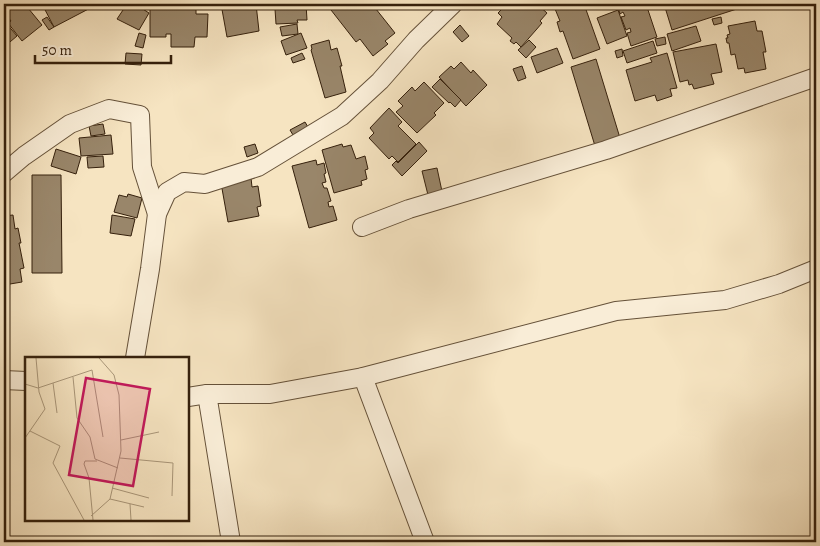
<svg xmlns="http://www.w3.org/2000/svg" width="820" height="546" font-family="Alegreya,serif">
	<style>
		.building { fill: #99866a; stroke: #35200c }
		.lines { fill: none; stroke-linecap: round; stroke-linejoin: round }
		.street-casing { stroke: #655139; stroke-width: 20 }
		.street { stroke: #f9edd7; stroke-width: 18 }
		.inset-road { fill: none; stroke: #a99679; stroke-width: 1 }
		.view { fill: #c2185b; fill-opacity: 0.15; stroke: #c2185b; stroke-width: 2.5 }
		.inset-edge { fill: none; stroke: #35200c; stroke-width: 2.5 }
	</style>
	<rect width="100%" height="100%" fill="#f6e4c1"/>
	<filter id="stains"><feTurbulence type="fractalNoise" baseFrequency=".004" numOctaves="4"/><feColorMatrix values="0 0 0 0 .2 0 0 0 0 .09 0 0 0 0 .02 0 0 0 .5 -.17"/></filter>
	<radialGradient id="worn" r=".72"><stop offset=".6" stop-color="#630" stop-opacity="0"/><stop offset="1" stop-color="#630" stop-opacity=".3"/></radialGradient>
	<g class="building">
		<path d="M4,4h25l2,2 -3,2 14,17 -20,16 -14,-18 3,-2 -7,-9z"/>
		<path d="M42,4h56l-44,23z"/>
		<path d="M127,4h8l14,9 -10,17 -22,-11z"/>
		<path d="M178,4h18v10h12l-1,23h-12l-1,10h-23v-13h-5v3h-16v-30h6v-2h22z"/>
		<path d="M221,4h35l3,27 -32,6z"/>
		<path d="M278,4h28l1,16h-10l1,3 -22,1 -1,-15h3z"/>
		<path d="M339,4h33l23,29 -10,8 3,3 -15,12 -13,-17 -4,3 -25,-32z"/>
		<path d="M507,4h30l10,9 -7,8 2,2 -6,7 -15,17 -5,-5 -2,2 -4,-3 2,-3 -15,-14 5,-7 -4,-4z"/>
		<path d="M553,4h31l16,45 -27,10 -10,-28 -3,1 -3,-10 3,-1z"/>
		<path d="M617,4h29l11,33 -26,9 -4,-13 4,-1 -1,-4 -4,2 -5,-13 4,-1 -2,-4 -3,2z"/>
		<path d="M664,4h82v2l-74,24z"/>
		<path d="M618,10l9,26 -20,8 -10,-26z"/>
		<path d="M47,17l7,10 -5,3 -7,-10z"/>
		<path d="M721,17l1,6 -8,2 -2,-6z"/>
		<path d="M755,21l2,10h5l4,21h-3l3,17 -21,4 -1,-5 -6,1 -3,-15 -4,1 -2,-12h-2l-1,-5h2l-1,-3 3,-1 -2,-8z"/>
		<path d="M6,23l11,13 -13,11v-22z"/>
		<path d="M297,24l1,10 -16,2 -2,-9z"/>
		<path d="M460,25l9,11 -7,6 -9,-10z"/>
		<path d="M696,26l5,15 -29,10 -5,-17z"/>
		<path d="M139,33l7,2 -3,13 -8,-2z"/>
		<path d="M301,33l6,15 -21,7 -5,-14z"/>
		<path d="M665,37l1,7 -9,2 -2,-7z"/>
		<path d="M329,40l2,10 6,-2 5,18h-2l6,26 -21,6 -14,-48 1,-1 -1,-4z"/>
		<path d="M529,40l7,7 -10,11 -8,-8z"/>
		<path d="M653,41l4,12 -30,10 -4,-12z"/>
		<path d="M716,44l6,28 -11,2 3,10 -20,5 -2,-5 -3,1 -1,-5 -8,2 -7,-30z"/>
		<path d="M557,48l6,15 -26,10 -6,-16z"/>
		<path d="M622,49l1,7 -6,2 -2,-7z"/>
		<path d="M126,53l16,1 -1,11 -16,-1z"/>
		<path d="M302,53l3,6 -12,4 -2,-5z"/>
		<path d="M667,53l10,35 -7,1 2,7 -15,5 -2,-6 -20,6 -9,-31 26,-8 -2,-4z"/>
		<path d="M596,59l24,79 -25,8 -24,-79z"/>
		<path d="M461,62l10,11 2,-3 14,15 -21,21 -27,-29 12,-11 3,3z"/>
		<path d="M522,66l4,12 -8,3 -5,-12z"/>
		<path d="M440,79l21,21 -6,7 -5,-5 -1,1 -17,-16z"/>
		<path d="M424,82l20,21 -10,10 2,2 -19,18 -21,-21 7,-6 -5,-5 14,-14 3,4z"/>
		<path d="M389,108l13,14 -4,4 18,18 -18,18 -6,-6 -3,3 -20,-21 5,-5 -4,-5z"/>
		<path d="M305,122l3,5 -15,8 -3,-5z"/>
		<path d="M103,124l2,10 -14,2 -2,-10z"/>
		<path d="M111,135l2,19 -32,2 -2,-18z"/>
		<path d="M419,142l8,9 -25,25 -10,-11 4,-4 2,2z"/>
		<path d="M255,144l3,9 -11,4 -3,-10z"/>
		<path d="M342,144l1,3 8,-2 5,14 9,-3 3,13 -3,1 2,9 -6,2 1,4 -28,8 -12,-43z"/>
		<path d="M56,149l25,8 -5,17 -25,-8z"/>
		<path d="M103,156l1,11 -16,1 -1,-11z"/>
		<path d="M316,160l1,5 7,-2 2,10 -2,1 2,8 -4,1 2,5h3l4,13 -3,1 1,5 4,-1 4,14 -28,8 -17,-62z"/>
		<path d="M437,168l6,28 -14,3 -7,-28z"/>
		<path d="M32,175h29l1,98h-30z"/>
		<path d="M251,178l1,9 6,-1 3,20 -4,1 2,9 -31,6 -7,-39z"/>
		<path d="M128,194l14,4 -5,20 -23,-6 5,-17 8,2z"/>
		<path d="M13,215l2,14 3,-1 3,15h-2l5,25 -4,1 2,13 -18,3v-69z"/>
		<path d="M112,215l23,4 -4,17 -21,-3z"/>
	</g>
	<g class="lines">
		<defs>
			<g id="street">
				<path d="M4,173l20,-17 46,-32 39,-15 31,6 2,52 15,47"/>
				<path d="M362,227l47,-18 197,-59 210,-73"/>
				<path d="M135,358l15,-89 7,-55 10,-22 17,-10 21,2 53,-17 84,-51 38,-35 36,-41 37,-36"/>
				<path d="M363,377l62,165"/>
				<path d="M4,380l22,1"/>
				<path d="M207,394l24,148"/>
				<path d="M188,397l19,-3h63l93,-17 253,-66 109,-11 54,-16 37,-15"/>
			</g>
		</defs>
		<use href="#street" class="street-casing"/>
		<use href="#street" class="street"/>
	</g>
	<g transform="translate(25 357)">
		<rect width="164" height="164" fill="#f6e4c1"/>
		<path class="inset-road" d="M74,1l15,17 5,20 2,56 -11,48M48,20l4,41 13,19 5,22 23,9M28,26l4,30M0,27l13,4 54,-18 11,67M5,74l30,15 -7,17 31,57M0,81l20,-29 -6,-17 -3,-34M96,83l38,-8M95,101l53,5 -1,33M87,131l37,10M105,147l1,16M66,159l19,-17 34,8M68,163l-4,-42 -5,-14 1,-3h12"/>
		<path class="view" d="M61,21l64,11 -17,97 -64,-11z"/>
		<rect width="164" height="164" class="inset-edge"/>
	</g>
	<rect width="820" height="546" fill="none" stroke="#f6e4c1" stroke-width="20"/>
	<rect x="5" y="5" width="810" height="536" fill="none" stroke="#35200c" stroke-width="2.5"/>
	<rect x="10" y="10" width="800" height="526" fill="none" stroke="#35200c"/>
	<path d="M35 55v8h136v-8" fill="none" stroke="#35200c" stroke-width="2.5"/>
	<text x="42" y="55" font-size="15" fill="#35200c" stroke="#f9edd7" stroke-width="4" paint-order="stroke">50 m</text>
	<rect width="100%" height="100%" filter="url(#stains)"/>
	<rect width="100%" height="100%" fill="url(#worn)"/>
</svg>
